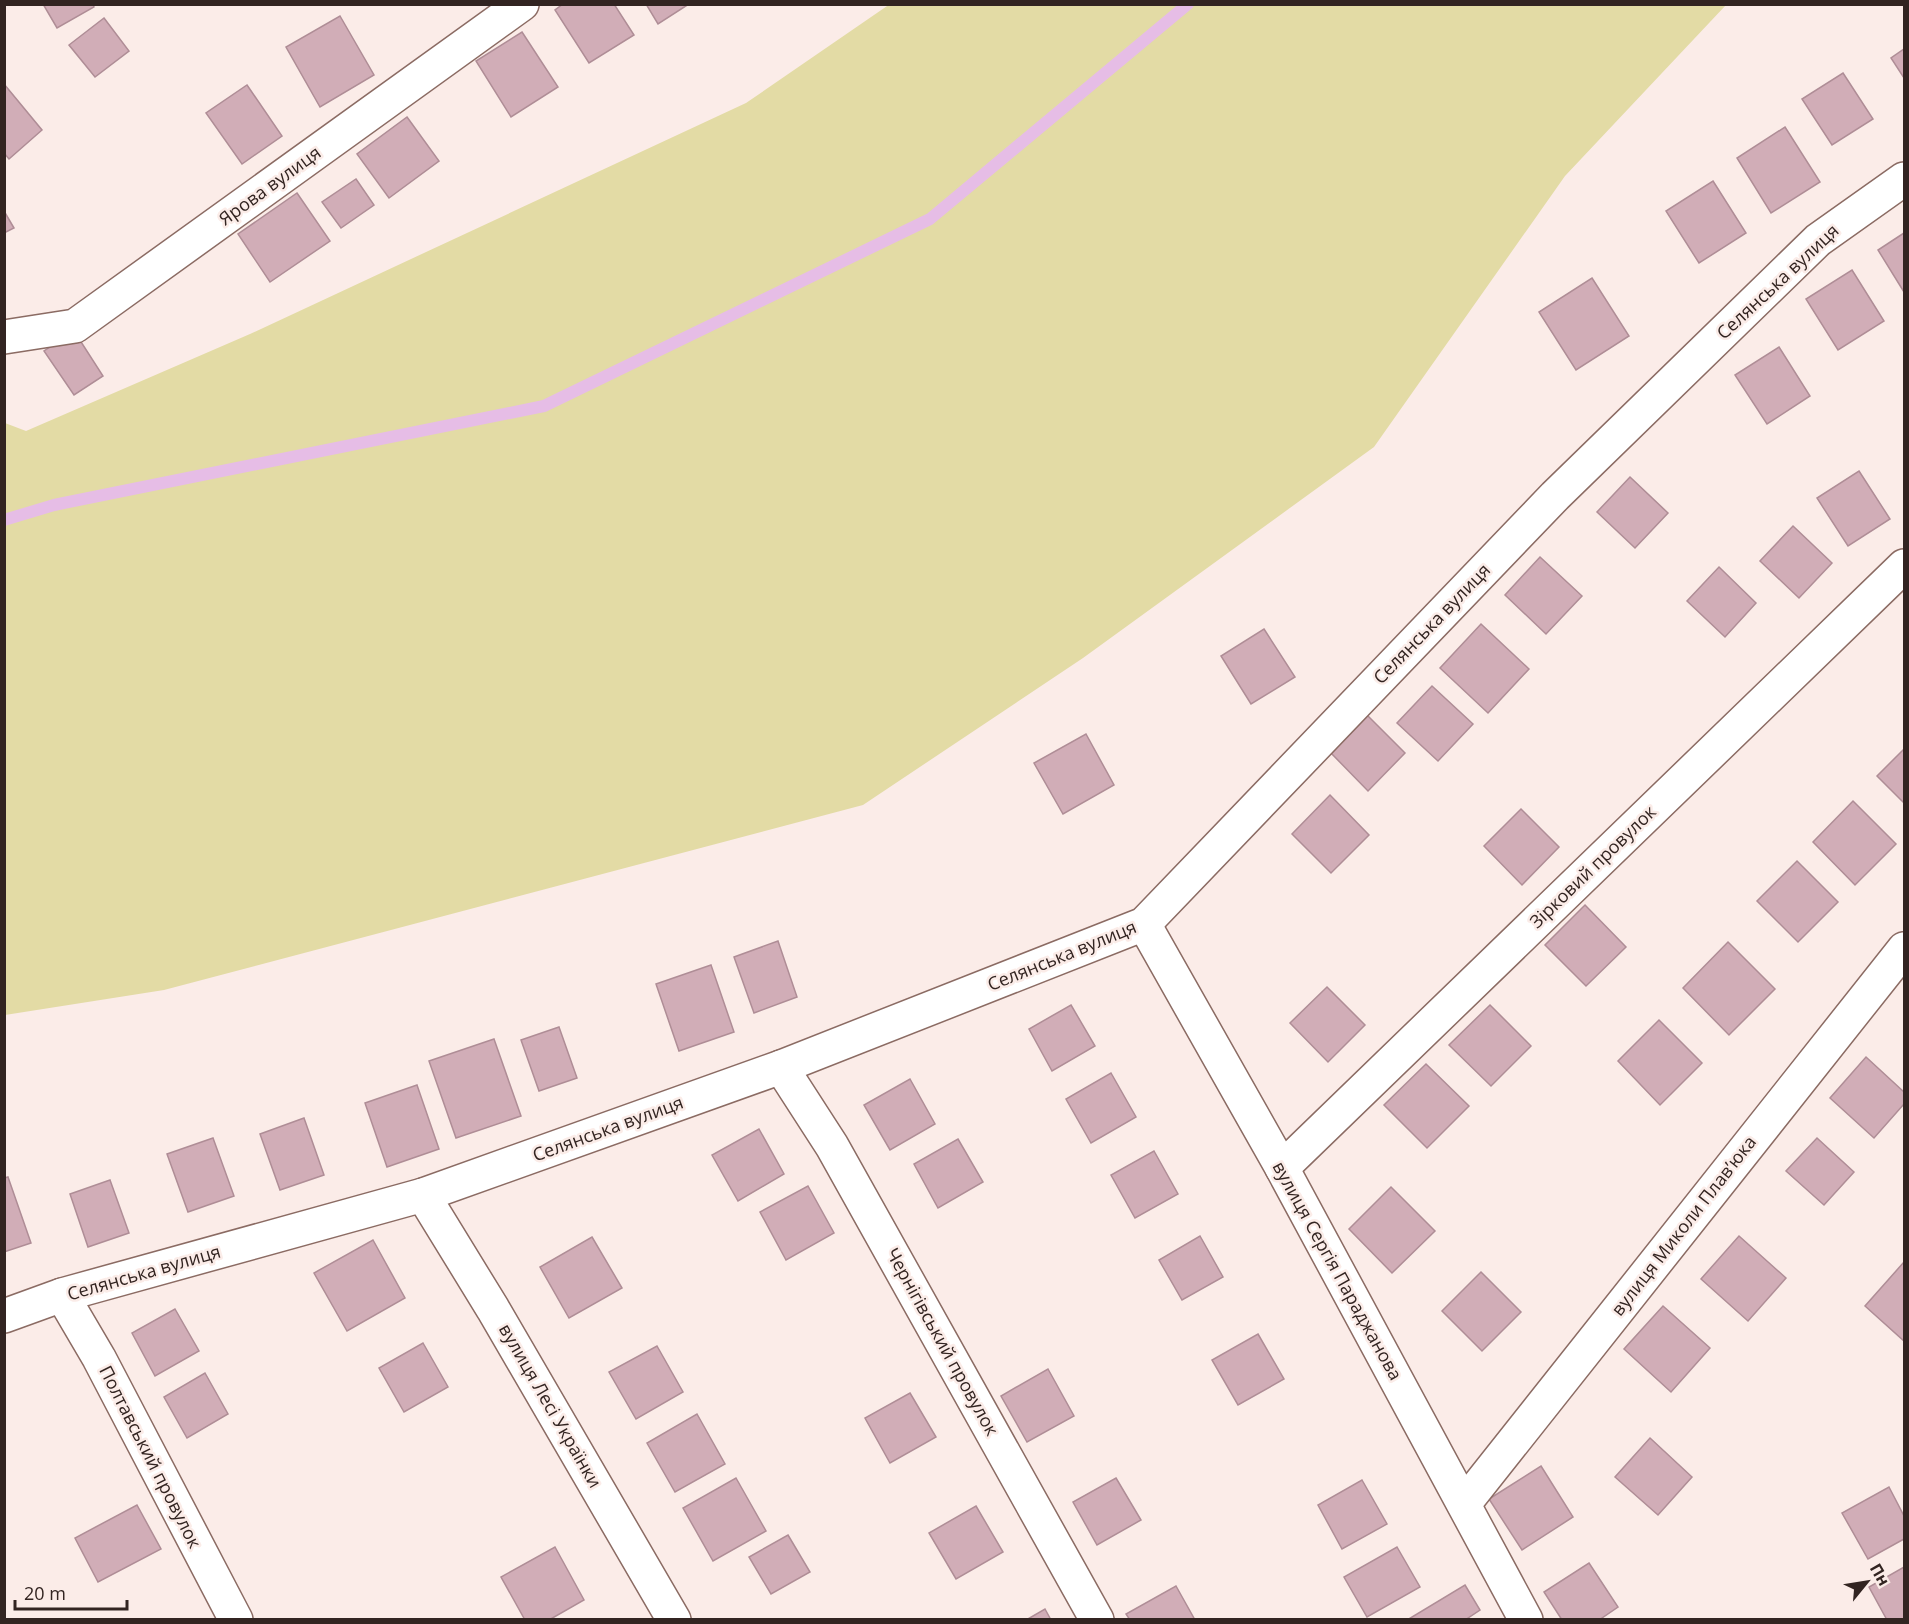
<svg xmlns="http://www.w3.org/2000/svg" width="1909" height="1624" font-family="'Open Sans',sans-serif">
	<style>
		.green { fill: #e3dba5 }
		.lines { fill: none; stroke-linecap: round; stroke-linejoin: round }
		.stream { stroke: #e6bde6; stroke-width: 12 }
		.building { fill: #d1adb7; stroke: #af8d96; stroke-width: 1.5 }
		.minor-casing { stroke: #8b6b63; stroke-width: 36 }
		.minor { stroke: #fff; stroke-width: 33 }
		.labels { text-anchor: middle; stroke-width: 5; stroke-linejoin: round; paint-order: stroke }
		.street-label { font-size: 18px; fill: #322421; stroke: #fbece8 }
	</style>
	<rect width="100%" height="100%" fill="#fbece8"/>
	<path class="green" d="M890,4l836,1 -161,171 -191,271 -291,211 -220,147 -699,185 -159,25v-592l21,8 224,-97 496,-231z"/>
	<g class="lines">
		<path class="stream" d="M4,520l50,-15 490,-99 386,-187 258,-215"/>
	</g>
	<g class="building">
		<path d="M43,4h50l1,3 -37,21z"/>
		<path d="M563,4h51l20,31 -45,28 -34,-53z"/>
		<path d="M646,4h43l-31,20z"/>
		<path d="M340,16l34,59 -54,32 -34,-60z"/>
		<path d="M104,18l25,33 -34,26 -26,-32z"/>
		<path d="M522,32l36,55 -47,30 -35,-56z"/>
		<path d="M1904,49v29l-13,-20z"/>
		<path d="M1843,73l30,46 -41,26 -30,-46z"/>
		<path d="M4,84l38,46 -33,29 -5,-6z"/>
		<path d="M247,85l35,51 -40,28 -36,-51z"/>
		<path d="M407,117l32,44 -50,37 -32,-44z"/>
		<path d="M1785,127l35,55 -49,31 -34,-55z"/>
		<path d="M356,179l18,26 -33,23 -19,-26z"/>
		<path d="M1713,181l33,52 -47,30 -33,-52z"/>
		<path d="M297,193l33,48 -60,41 -32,-48z"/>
		<path d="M4,211l10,17 -10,5z"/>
		<path d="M1904,233v59l-26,-42z"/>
		<path d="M1852,270l32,51 -46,29 -32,-51z"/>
		<path d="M1592,278l37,58 -53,34 -37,-58z"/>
		<path d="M74,331l29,45 -29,19 -30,-44z"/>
		<path d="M1779,347l31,49 -43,28 -32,-49z"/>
		<path d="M1859,471l31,48 -42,27 -31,-48z"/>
		<path d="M1630,477l38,36 -33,35 -38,-36z"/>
		<path d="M1793,526l39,37 -33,35 -39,-37z"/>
		<path d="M1540,557l42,39 -36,38 -41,-39z"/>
		<path d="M1719,567l37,36 -31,34 -38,-36z"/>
		<path d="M1481,624l48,45 -41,44 -48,-45z"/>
		<path d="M1264,629l31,48 -44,27 -30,-48z"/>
		<path d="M1432,686l41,38 -35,37 -41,-38z"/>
		<path d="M1367,715l38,38 -37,38 -38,-39z"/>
		<path d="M1086,734l28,51 -51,29 -29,-51z"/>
		<path d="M1904,749v54l-27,-27z"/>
		<path d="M1330,795l39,40 -38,38 -39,-39z"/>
		<path d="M1853,801l43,43 -41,41 -42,-43z"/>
		<path d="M1521,809l38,38 -37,38 -38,-39z"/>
		<path d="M1797,861l41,41 -40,40 -41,-41z"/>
		<path d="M1585,905l41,42 -40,39 -41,-41z"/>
		<path d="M778,941l19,56 -43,16 -20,-56z"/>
		<path d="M1728,942l47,47 -46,46 -46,-47z"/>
		<path d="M711,965l23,67 -55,19 -23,-67z"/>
		<path d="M1327,987l38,38 -37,37 -38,-39z"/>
		<path d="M1071,1005l24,41 -43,25 -23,-42z"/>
		<path d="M1490,1005l41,41 -40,40 -42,-41z"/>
		<path d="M1659,1020l43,43 -42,42 -42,-44z"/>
		<path d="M559,1027l18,51 -38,13 -18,-51z"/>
		<path d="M494,1039l27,77 -65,22 -27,-77z"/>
		<path d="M1866,1057l38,35v12l-30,34 -44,-40z"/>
		<path d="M1426,1064l43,42 -42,42 -43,-43z"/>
		<path d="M1111,1073l25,44 -45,26 -25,-44z"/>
		<path d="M910,1079l25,45 -45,26 -26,-45z"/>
		<path d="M417,1085l22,64 -52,18 -22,-64z"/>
		<path d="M304,1118l20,57 -44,15 -20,-56z"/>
		<path d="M759,1129l25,45 -46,27 -26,-46z"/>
		<path d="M213,1138l21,58 -46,16 -21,-58z"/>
		<path d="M1817,1138l37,34 -30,33 -38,-34z"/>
		<path d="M958,1139l25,43 -45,26 -24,-44z"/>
		<path d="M1154,1151l24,43 -43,24 -24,-43z"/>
		<path d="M8,1177l23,66 -27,9v-74z"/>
		<path d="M110,1180l19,53 -41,14 -18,-53z"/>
		<path d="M808,1186l26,47 -48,27 -26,-48z"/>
		<path d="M1391,1187l44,44 -43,42 -43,-44z"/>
		<path d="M1200,1236l23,41 -41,23 -23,-40z"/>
		<path d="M1739,1236l47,42 -38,43 -47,-42z"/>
		<path d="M592,1237l30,51 -53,30 -29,-51z"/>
		<path d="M373,1240l32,58 -58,33 -33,-58z"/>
		<path d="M1904,1262v79l-39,-35z"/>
		<path d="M1481,1272l40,40 -39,39 -40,-40z"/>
		<path d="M1663,1306l47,42 -39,44 -47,-43z"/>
		<path d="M175,1309l24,42 -44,25 -23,-43z"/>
		<path d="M1258,1334l26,45 -46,26 -26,-45z"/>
		<path d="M423,1343l25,44 -44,25 -25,-44z"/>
		<path d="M657,1346l26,46 -47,27 -27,-47z"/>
		<path d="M1048,1369l26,47 -47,26 -26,-46z"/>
		<path d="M205,1373l23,41 -41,24 -23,-41z"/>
		<path d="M910,1393l26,44 -46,26 -25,-45z"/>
		<path d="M697,1414l28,50 -50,28 -28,-49z"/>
		<path d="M1650,1438l42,39 -34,38 -43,-38z"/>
		<path d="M1541,1466l32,51 -51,33 -33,-51z"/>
		<path d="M736,1478l30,53 -53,30 -30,-53z"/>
		<path d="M1116,1478l25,42 -44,25 -24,-43z"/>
		<path d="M1362,1480l25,44 -45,25 -24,-44z"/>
		<path d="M1889,1487l15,29v23l-36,20 -26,-46z"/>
		<path d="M137,1505l24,44 -63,33 -23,-44z"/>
		<path d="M976,1506l27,46 -47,27 -27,-46z"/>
		<path d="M788,1535l22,37 -39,22 -22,-37z"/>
		<path d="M555,1547l29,53 -35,20h-24l-24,-43z"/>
		<path d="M1397,1547l23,40 -53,30 -23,-40z"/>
		<path d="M1589,1563l29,44 -19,13h-37l-18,-28z"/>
		<path d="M1904,1567v53h-17l-18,-33z"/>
		<path d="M1465,1585l15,25 -15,10h-58z"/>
		<path d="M1176,1586l19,34h-65l-4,-6z"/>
		<path d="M1045,1609l6,11h-25z"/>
	</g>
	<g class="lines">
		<defs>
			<g id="minor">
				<path d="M4,337l71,-11 447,-322"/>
				<path d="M1144,924l138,244 244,452"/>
				<path d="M781,1067l51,79 265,474"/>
				<path d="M1282,1168l622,-602"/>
				<path d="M423,1195l70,114 181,311"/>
				<path d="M62,1295l37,63 137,262"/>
				<path d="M4,1316l58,-21 361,-100 358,-128 363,-143 411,-428 263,-256 86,-61"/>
				<path d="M1464,1504l440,-555"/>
			</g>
		</defs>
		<use href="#minor" class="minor-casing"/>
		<use href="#minor" class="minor"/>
	</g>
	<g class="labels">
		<g class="street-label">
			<text transform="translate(270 186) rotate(-36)" y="6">Ярова вулиця</text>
			<text transform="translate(1778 282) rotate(-43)" y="6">Селянська вулиця</text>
			<text transform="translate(1432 624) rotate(-46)" y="6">Селянська вулиця</text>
			<text transform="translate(1593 867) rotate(-44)" y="6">Зірковий провулок</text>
			<text transform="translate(1062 956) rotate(-22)" y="6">Селянська вулиця</text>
			<text transform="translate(608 1129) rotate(-20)" y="6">Селянська вулиця</text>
			<text transform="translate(1684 1226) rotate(-52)" y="6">вулиця Миколи Плавʼюка</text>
			<text transform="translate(1337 1271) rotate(61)" y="6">вулиця Сергія Параджанова</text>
			<text transform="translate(144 1273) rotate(-16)" y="6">Селянська вулиця</text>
			<text transform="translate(942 1342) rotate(61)" y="6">Чернігівський провулок</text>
			<text transform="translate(550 1406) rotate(60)" y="6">вулиця Лесі Українки</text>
			<text transform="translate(150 1457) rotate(63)" y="6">Полтавський провулок</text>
		</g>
	</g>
	<rect width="1909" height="1624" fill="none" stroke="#322421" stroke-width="12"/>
	<g transform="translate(1867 1582) rotate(60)" stroke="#fbece8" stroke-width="4.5" paint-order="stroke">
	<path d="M0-4.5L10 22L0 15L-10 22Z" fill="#322421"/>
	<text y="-9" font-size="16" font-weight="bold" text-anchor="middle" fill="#322421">Пн</text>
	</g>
	<path d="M15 1600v9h112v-9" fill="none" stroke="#322421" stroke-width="3"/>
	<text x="24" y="1600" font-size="18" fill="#322421" stroke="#fbece8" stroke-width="4.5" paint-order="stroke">20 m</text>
</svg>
